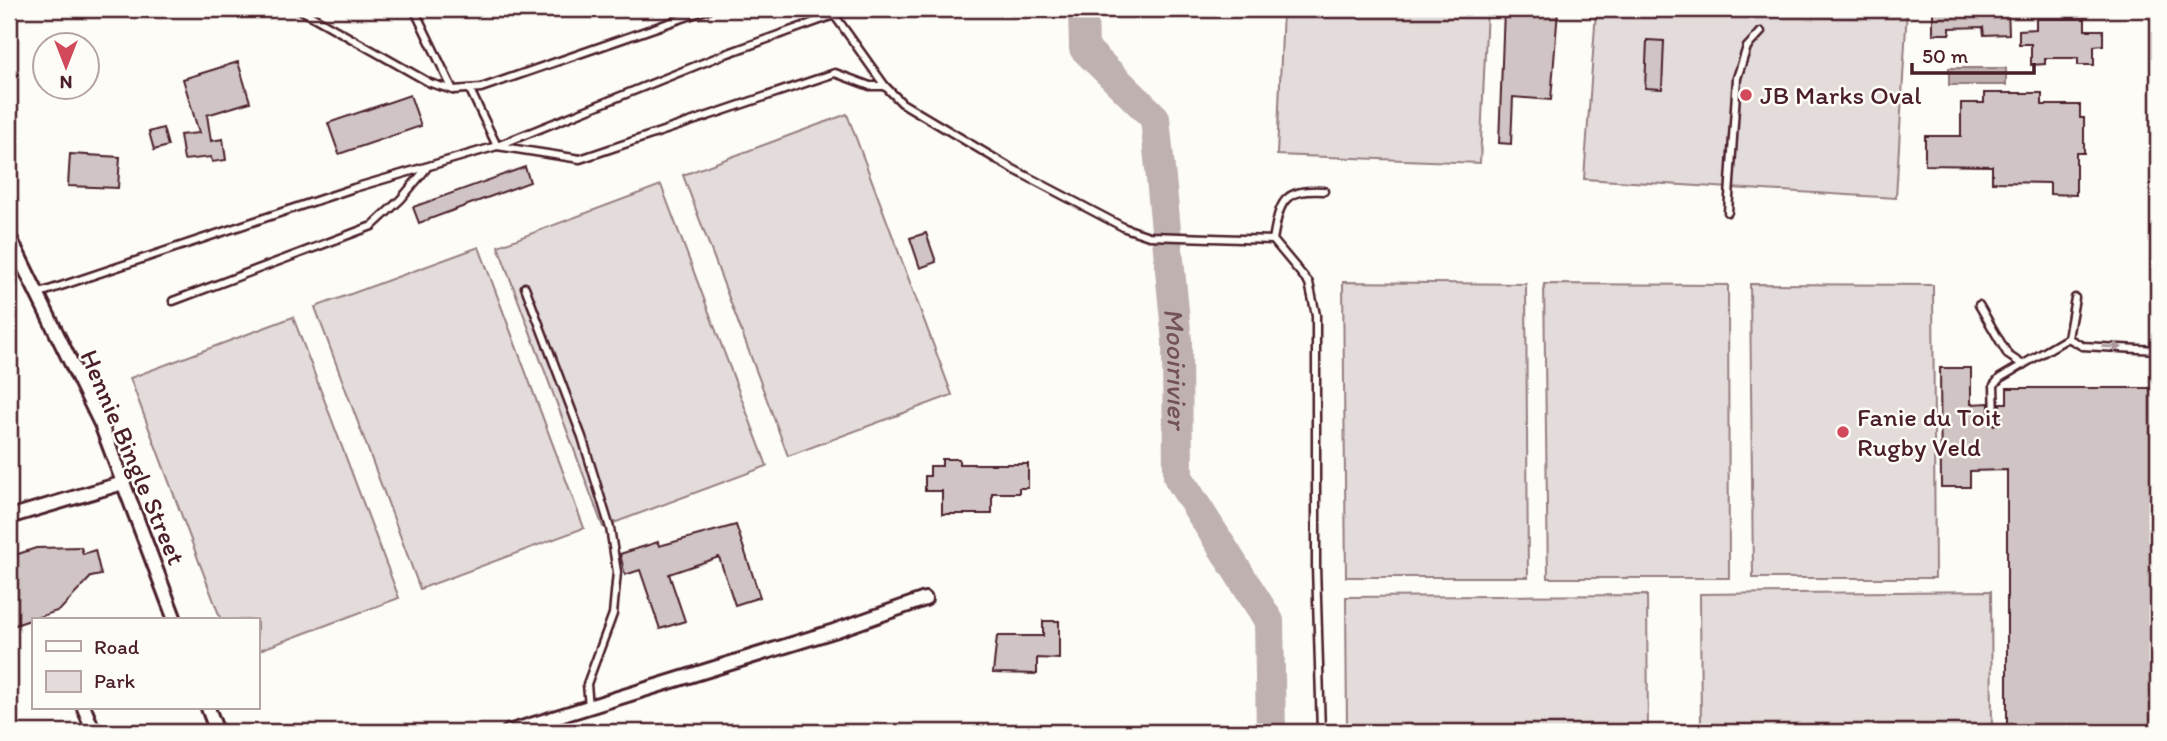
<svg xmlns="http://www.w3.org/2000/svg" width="2167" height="741" font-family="Itim,sans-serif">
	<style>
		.green { fill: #e3dcda; stroke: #967e82; stroke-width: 2 }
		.water { fill: #c0b1b1; stroke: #91777b; stroke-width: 2 }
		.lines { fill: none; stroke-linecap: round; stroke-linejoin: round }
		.stream { stroke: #91777b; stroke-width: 5 }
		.river { stroke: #c0b1b1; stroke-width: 30 }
		.building { fill: #d0c5c4; stroke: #4a1f2b; stroke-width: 2 }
		.lane-casing { stroke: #4a1f2b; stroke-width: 11 }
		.street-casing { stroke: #4a1f2b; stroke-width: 18 }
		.lane { stroke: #fdfcf7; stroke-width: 6 }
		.street { stroke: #fdfcf7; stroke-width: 12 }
		.oneway { fill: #ac999b }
		.poi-dot { fill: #d1495b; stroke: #fdfcf7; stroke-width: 2.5 }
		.labels { text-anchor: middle; stroke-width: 5; stroke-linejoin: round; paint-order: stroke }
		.poi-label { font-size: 26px; fill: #4a1f2b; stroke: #fdfcf7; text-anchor: start }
		.street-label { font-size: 26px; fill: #4a1f2b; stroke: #fdfcf7 }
		.water-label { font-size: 28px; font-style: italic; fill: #73525a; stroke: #fdfcf7 }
	</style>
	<rect width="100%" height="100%" fill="#fdfcf7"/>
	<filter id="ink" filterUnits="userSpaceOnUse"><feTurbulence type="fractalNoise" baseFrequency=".0143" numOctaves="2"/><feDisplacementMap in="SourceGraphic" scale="14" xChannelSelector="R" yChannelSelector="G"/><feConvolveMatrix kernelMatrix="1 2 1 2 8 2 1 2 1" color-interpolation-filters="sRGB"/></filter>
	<g filter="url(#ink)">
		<g class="green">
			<path d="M1283,9h204l-7,154 -203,-8z"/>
			<path d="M1593,9h314l-11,189 -312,-19 12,-168z"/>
			<path d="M847,114l105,281 -164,61 -105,-281z"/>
			<path d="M661,185l106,281 -164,61 -105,-281z"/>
			<path d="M479,247l105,281 -164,61 -105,-282z"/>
			<path d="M1343,282l183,2 2,293h-182z"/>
			<path d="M1544,284l184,1 1,293h-181z"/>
			<path d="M1750,284l183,1 2,293h-182z"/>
			<path d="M293,317l106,281 -142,53v-31h-36l-91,-242z"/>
			<path d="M1991,591l1,141h-291l-1,-138z"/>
			<path d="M1647,595l1,137h-301l-1,-135z"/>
		</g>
		<rect class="water" x="1949" y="68" width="57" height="17"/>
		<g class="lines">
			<path class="stream" d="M9,124l4,6"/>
			<path class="river" id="s1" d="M1083,9l1,39 71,70 22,223 1,136 91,144 2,111"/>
		</g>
		<g class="building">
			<path d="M1504,9l54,1 -7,90 -38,-3 -2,47 -12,-1z"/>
			<path d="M1933,9h75l1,25 -25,1 -1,-8 -33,1v6h-17z"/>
			<path d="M2036,19h49v11h18v15l-9,1v19h-16v-7h-33v6l-14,1v-21h-12v-14l17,-1z"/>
			<path d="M1647,40l17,1 -2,48 -17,-1z"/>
			<path d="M238,62l12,40 -43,13 4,26 12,-2 3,21 -14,2 -1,-5 -27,3 -4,-25 19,-2 -16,-54z"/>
			<path d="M1984,93h58v12h38v13h4v35h-8v42l-26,-1v-11l-58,-1v-16l-67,-1v-29h36v-33h23z"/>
			<path d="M410,95l11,31 -82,28 -11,-31z"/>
			<path d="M163,128l5,18 -14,4 -5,-18z"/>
			<path d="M70,154l50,3 -2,31 -50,-2z"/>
			<path d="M525,167l5,15 -111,41 -6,-16z"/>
			<path d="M926,233l10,29 -16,6 -10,-30z"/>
			<path d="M1940,368h31v36l18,-1v17l5,5 6,-4v-18h7v-15h151v344h-151v-262l-37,1v16h-29z"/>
			<path d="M942,459h17v5h69v24h-9v5h-27v21h-50v-23h-17v-15h5v-10h12z"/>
			<path d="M736,525l24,72 -25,8 -16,-48 -50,17 16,47 -25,8 -20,-59 -15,5 -5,-21 38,-12 1,4z"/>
			<path d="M81,547l2,7 12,-4 6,25 -10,2 -31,33 -51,17v-70l27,-9z"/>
			<path d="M1043,621h16v38l-22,-1v16l-44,-1 4,-37h46z"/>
		</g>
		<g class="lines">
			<defs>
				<g id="lane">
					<path d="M299,9l131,74 23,7 28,-2 228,-79"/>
					<path d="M414,9l39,81"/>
					<path d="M830,9l55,77 17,17 109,65 114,60 24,8 124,4c7,-39 9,-51 51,-49"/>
					<path d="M470,90l27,56 83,13 255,-86 35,13h15"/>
					<path d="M1728,212l9,-134 10,-31 14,-15"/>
					<path d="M1273,240l36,43 7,32v251l5,166"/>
					<path d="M525,287l57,150 28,91 7,44 -4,42 -26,70 2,23"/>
					<path d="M37,294l317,-106 143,-42 223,-90 114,-41"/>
					<path d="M173,301l199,-75 29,-27 25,-30"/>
					<path d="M1979,305l29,50 15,10"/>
					<path d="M2068,338l14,8 76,4"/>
					<path d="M2068,338l7,-40"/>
					<path d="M1995,419l-1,-34 6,-7 68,-40"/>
				</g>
				<g id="street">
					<path d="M9,236l92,188 74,196"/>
					<path d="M9,517l114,-34"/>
					<path d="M84,708l10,24"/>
					<path d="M208,708l9,24"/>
					<path d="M508,732l326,-101 91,-32"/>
				</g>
			</defs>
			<use href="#lane" class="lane-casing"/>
			<use href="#street" class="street-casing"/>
			<use href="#lane" class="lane"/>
			<use href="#street" class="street"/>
		</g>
		<defs><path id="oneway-solid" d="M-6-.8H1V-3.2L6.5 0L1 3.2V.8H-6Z" transform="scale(1.75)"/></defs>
		<use class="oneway" href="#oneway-solid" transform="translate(2112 347) rotate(3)"/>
	</g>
	<g class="poi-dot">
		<circle cx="1746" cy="95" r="7"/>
		<circle cx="1843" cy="432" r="7"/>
	</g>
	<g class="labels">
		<g class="poi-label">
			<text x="1760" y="104">JB Marks Oval</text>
			<text x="1857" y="426">Fanie du Toit<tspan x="1857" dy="30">Rugby Veld</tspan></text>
		</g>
		<g class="street-label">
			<text transform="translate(133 457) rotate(67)" y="9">Hennie Bingle Street</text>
		</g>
		<g class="water-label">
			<text dy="10" stroke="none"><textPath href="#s1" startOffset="390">Mooirivier</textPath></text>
		</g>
	</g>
	<rect width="2167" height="741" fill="none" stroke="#fdfcf7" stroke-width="35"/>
	<rect x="18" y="18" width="2132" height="706" fill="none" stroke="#4a1f2b" stroke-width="2.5" filter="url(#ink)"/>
	<rect x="32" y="618" width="228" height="91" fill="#fdfcf7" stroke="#b5a4a5" stroke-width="2"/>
	<rect x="46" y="641" width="35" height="10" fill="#fdfcf7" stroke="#b5a4a5" stroke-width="2"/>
	<text x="94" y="654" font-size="21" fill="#4a1f2b">Road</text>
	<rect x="46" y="671" width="35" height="21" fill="#e3dcda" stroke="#b5a4a5" stroke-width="2"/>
	<text x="94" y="688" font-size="21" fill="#4a1f2b">Park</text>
	<g transform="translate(66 66) rotate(180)"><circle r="33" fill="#fdfcf7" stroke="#b5a4a5" stroke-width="2"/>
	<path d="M0-5L12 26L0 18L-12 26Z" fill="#d1495b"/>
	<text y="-10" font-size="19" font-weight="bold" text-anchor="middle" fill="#4a1f2b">N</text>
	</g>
	<path d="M1912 63v10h122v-10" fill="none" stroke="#4a1f2b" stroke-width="3.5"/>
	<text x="1922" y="63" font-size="21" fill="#4a1f2b" stroke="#fdfcf7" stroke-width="5" paint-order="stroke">50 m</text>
</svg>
